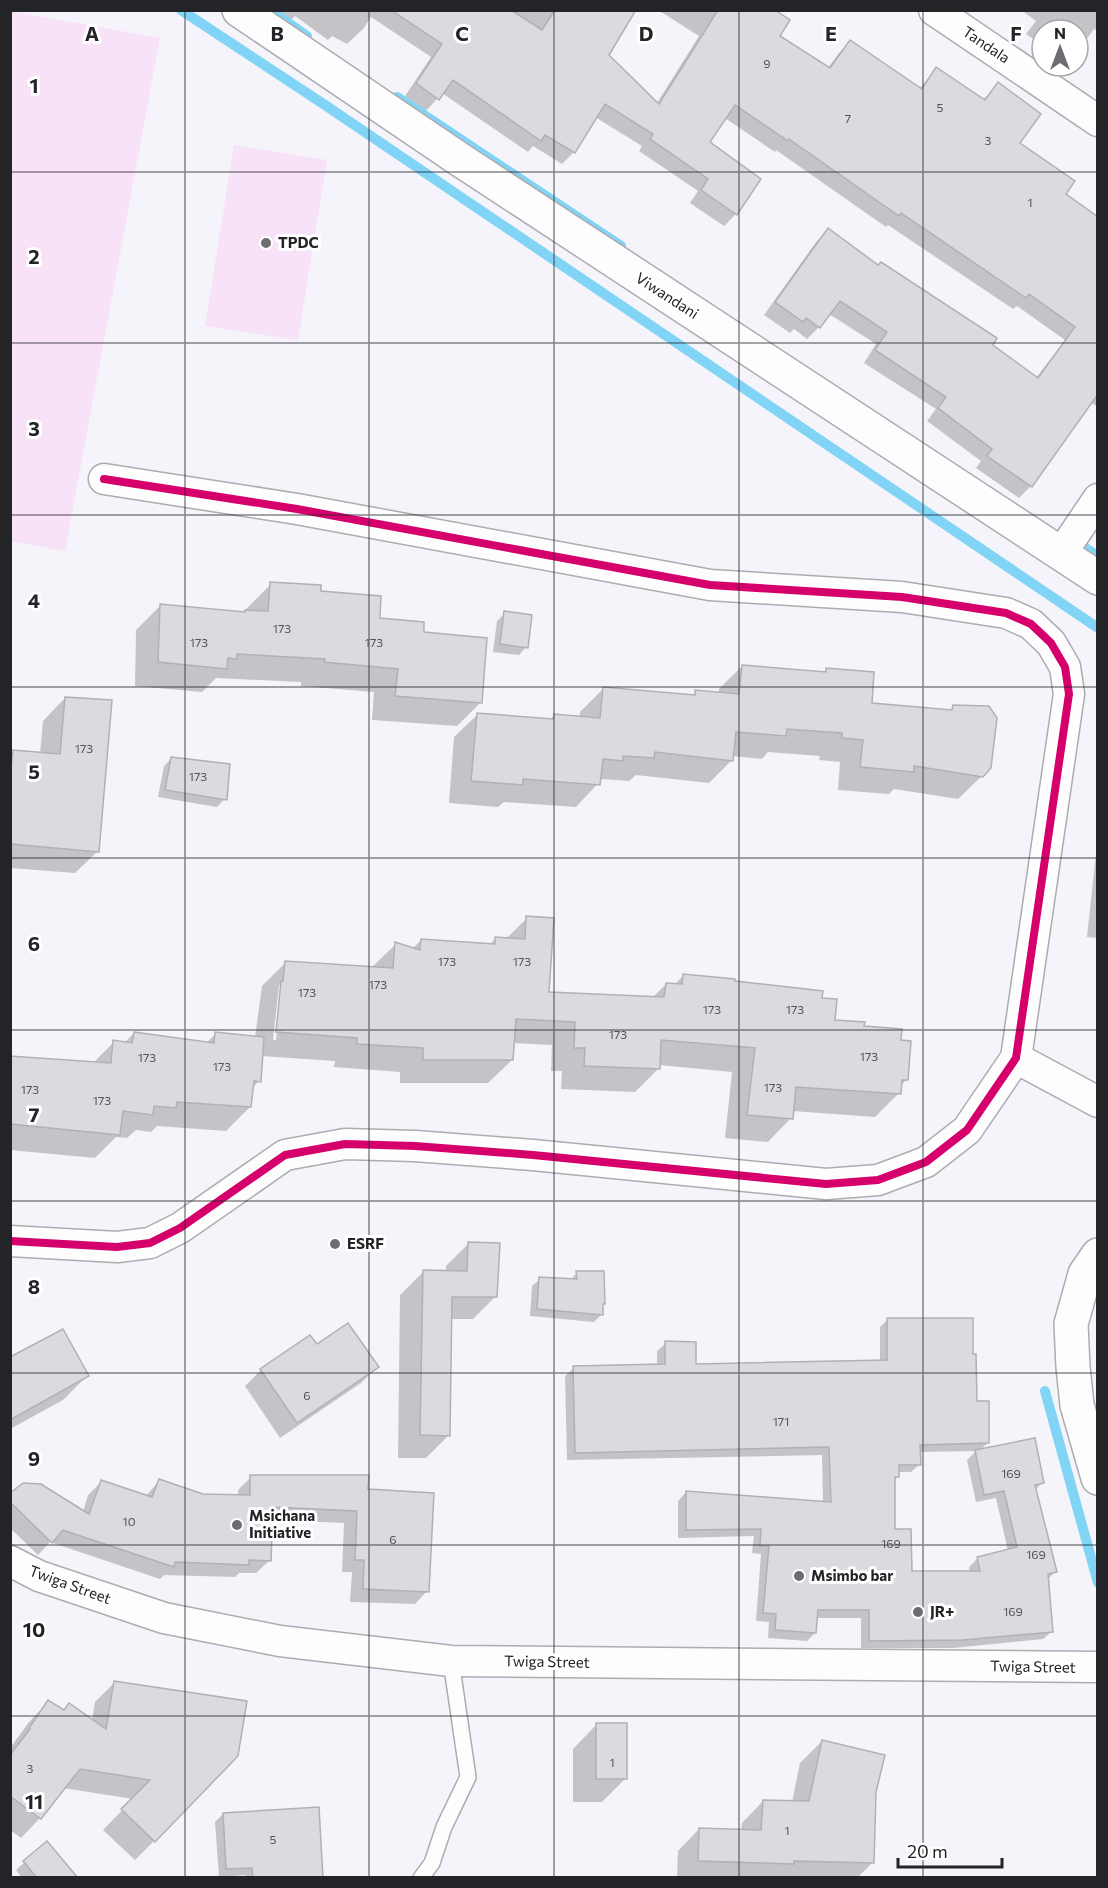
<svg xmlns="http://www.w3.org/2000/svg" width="1108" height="1888" font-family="Commissioner,sans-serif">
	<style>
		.green { fill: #f8e2f7 }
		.shadow { fill: #0003; fill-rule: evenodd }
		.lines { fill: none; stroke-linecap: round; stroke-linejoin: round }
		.stream { stroke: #82d4f6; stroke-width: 10 }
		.building { fill: #dadbe0; stroke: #b0b1b5; stroke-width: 1.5 }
		.service-casing { stroke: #acacb1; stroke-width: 18 }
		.minor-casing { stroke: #acacb1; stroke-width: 33 }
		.tertiary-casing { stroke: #acacb1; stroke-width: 36 }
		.service { stroke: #fdfdfe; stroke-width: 15 }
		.minor { stroke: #fdfdfe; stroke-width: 30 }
		.tertiary { stroke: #fdfdfe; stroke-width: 33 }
		.cycleway-casing { stroke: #fff; stroke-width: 11 }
		.cycleway { stroke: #d6006c; stroke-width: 8 }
		.grid { fill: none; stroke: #232428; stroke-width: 1.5; stroke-opacity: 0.55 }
		.poi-dot { fill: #6c6d72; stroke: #fff; stroke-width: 2 }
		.labels { text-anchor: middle; stroke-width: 6; stroke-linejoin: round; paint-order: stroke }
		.number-label { font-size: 12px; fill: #515256 }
		.street-label { font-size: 15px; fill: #232428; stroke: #fff }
		.poi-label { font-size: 15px; font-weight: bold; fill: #232428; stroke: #fff; text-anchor: start }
		.grid-label { font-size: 20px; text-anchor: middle; font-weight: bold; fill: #232428; stroke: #fff; stroke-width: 6; stroke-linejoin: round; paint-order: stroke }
	</style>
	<rect width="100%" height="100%" fill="#f4f4fa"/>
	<g class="green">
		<path d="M10,11l150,27 -95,513 -54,-10z"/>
		<path d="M234,145l93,15 -29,180 -93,-14z"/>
	</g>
	<g class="shadow">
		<path d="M278,10h356l-27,45 50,48 42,-67 -41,-26h115l5,26 50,32 10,-14 12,-12 69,47 17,-20 47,31 15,-16 20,59 46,51 34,25v188l-8,-5 -59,84 -12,12 -43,-30 5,-7 -54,-40 9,-12 -72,-46 12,-19 -47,-30 -10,13 -12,12 -13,-10 -4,4 -26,-18 52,-73 12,-12 208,148 29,-38 -48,-34 -4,3 -125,-84 -2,2 -110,-77 -1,2 -50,-34 -17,24 28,72 -12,12 -34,-23 8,-12 -59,-40 3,-5 -47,-29 -21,35 -12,12 -29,-18 -5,6 -86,-59 -16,18 -21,-15 26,-39 -60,-40 -8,12 -16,15 -15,-8 -4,4 -33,-24 -4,4z"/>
		<path d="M1021,10h77v21l-4,-2 -16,22v-21h-36v15l-16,-11 10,-13z"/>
		<path d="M271,584l49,9 58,27 44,14 59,68 -24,24 -85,-6 2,-28 -73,-6v-4l-85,-4 -14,14 -67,-6 1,-56 24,-24 84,7 3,-5z"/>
		<path d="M505,613l21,34 -7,8 -26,-3 4,-31z"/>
		<path d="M742,666l81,7 4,-3 43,34 80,7 4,-4 28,69 -24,23 -64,-10 -5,5 -51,-4 2,-28 -21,-2 1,-4 -52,-4 -6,7 -30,-3v4l-23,23 -73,-8 -7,6 -27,-2 -26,28 -72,-5 -6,5 -49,-4 5,-66 24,-23 72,6 4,-4 26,2v-6l23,-23 88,8 5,-5 23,2v-5z"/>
		<path d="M65,698l33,153 -23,22 -65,-5v-113l3,-3 27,2 3,-33z"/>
		<path d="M172,758l53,41 -8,8 -59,-10 6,-31z"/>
		<path d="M1098,834v104l-11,-1z"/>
		<path d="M527,918l21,75 104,5 14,-14 8,1 9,-9 51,7 86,16 14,22 28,7 37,13 8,38 -7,8 -1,6 -24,24 -83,-6 -1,7 -23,24 -43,-4 7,-66 -73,-7 -1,4 -23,23 -74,-3 1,-18h-11l1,-26 -39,-2 -1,17 -24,23h-88v-11l-66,-5 1,-6 -74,-5 -2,25 -8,8 -1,18 -24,24 -69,-5 -6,6 -15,-2 -9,8 -11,-1 -21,21 -85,-8v-92l83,5 21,-21 10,1 10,-10 72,10 10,-9 39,3 7,-51 24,-24 86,5 24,-23 16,5 9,-9 68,5 7,-7 10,1zM279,985h3l-6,55h-3z"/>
		<path d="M469,1243l27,53 -23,23h-22l-2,116 -23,23h-28l2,-163 23,-23h23v-6z"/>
		<path d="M577,1273l24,32 1,9 -8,8 -64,-6 2,-30 8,-7 30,1z"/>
		<path d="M888,1319l88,84 12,40 -8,7 62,33 -7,7 20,82 -8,8 5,51 -9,8 -89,9h-93v-30h-45l-1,15 -8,8 -39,-3 1,-16 -13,-1 5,-67 -9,-1 2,-17 -76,2v-37l8,-9 137,11 -1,-48 -255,5 -2,-84 9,-8 83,-2v-15l9,-8 29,22 185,-3v-35zM976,1451l-9,9 9,42 20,-4 12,53 -31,8 -8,8 1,5 -59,1 -18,-42v-50l5,-5v-4h13l9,-8 -1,-12z"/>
		<path d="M310,1337l7,9 60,21 -16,16 -81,55 -35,-52 16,-16z"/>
		<path d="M10,1359l77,17 -24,24 -53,29z"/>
		<path d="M251,1477l115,14 61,100 -12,13 -65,-2 2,-30h-10l2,-49 -73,-3 -2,41 -13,12h-17l-4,4 -71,-2 -4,4 -110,-37 -12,13 -28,-27v-33l73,17 5,-17 13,-13 44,15 14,-16 44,14 35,2v-7z"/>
		<path d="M115,1682l130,21 -91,138 -19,19 -32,-30 30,-31 -70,-11 -23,30 -19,20 -11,-8v-79l2,-2 -2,-1 19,-26 19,-20 15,10 29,9 3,-19z"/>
		<path d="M596,1725l30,53 -24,24h-29v-53z"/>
		<path d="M822,1741l52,51 -2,71 -15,15h-180l1,-27 21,-22 42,2 1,-8 21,-22 29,1 8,-39z"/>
		<path d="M223,1814l99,64h-77v-3l-26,2 -4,-55z"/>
		<path d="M46,1843l30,35h-54l-6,-8z"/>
	</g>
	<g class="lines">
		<g class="stream">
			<path d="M181,10l144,95 773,523"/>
			<path d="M270,10l37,26"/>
			<path d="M397,97l224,149"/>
			<path d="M1082,546l16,10"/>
			<path d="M1045,1391l53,192"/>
		</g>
	</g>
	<g class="building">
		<path d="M391,10h120l31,20 13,-20h81l-27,45 50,49 59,-94h57l15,10 -10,16 50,32 20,-28 72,49 14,-22 49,33 13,-18 43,32 -21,29 55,38 -9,13 32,23v177l-66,93 -45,-31 5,-7 -54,-41 8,-11 -71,-47 12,-18 -47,-31 -20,27 -14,-10 -3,4 -28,-20 53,-74 50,37 3,-3 116,76 -4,7 45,33 37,-51 -46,-33 -3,4 -125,-85 -2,3 -110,-77 -1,2 -53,-36 -25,37 51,37 -24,36 -36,-25 7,-11 -58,-40 3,-5 -48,-30 -30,49 -30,-18 -4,6 -88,-61 -14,20 -23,-17 26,-39z"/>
		<path d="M270,582l51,3v6l60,5 -1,22 44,4v10l63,6 -5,65 -87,-7 3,-27 -74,-7 1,-3 -88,-5v5l-9,-1 -1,11 -69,-7 2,-58 85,8v-2l23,1z"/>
		<path d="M504,611l28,4 -4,33 -28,-4z"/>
		<path d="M742,665l84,7v-4l48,4 -2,31 80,7 1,-5 36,1 8,12 -6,50 -8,9 -69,-11v6l-54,-5 3,-27 -21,-2v-5l-55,-4 -1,7 -50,-4 -3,29 -78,-9 -1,6 -31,-2v5l-20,-2 -3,26 -77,-6v6l-52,-4 6,-68 76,6 1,-5 46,4 3,-31 92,8v-5l44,4z"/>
		<path d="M65,697l47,3 -13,152 -89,-8v-66l3,-28 47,4z"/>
		<path d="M171,757l59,7 -3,36 -62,-10z"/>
		<path d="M526,916l28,2 -5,74 115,5 2,-14 16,1 1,-10 52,5v2l88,10 -1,7 15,1 -2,21 30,2 -1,4 38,3 -1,11 10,1 -3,39h-6l-1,14 -105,-7 -3,32 -46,-4 8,-67 -94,-8 -1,29 -76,-3 1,-18h-11l1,-26 -59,-3 -3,41h-90v-12l-66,-4v-6l-81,-6 5,-51h2l2,-20 108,7 2,-26 25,8 1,-11 74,5v-7l30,2z"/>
		<path d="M134,1032l80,11 1,-11 49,5 -3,45 -7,-1 -3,26 -74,-5 -1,6 -22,-2 -1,9 -30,-4 -3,24 -110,-11v-68l101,7 2,-23 19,3z"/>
		<path d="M468,1242l32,1 -3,54h-45l-2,139 -30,-1 3,-165 44,1z"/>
		<path d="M576,1271h28l1,33h-2v11l-66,-6 2,-32 38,2z"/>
		<path d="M887,1318h86v36h3l1,47h12v42l-69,2 1,20h-22v12h-4v52h16l1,42h68l-3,-14 40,-10 -13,-56 -20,4 -9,-45 60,-12 9,45 -9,2 22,87 -9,2 5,58 -90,8 -94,1v-31h-51l-2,23 -41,-3 1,-16 -13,-1 6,-67h-9l1,-17 -75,1v-39l145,11 -2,-55 -254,6 -2,-87 92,-2v-23l31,1v22l191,-4z"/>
		<path d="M348,1323l31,44 -82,56 -37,-54 50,-34 7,9z"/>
		<path d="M63,1329l26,47 -79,44v-63z"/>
		<path d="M250,1475h119l-1,14 66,4 -5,99 -66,-3 1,-29h-9l2,-49 -84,-4 -2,54 -22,-1v5l-74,-3 -1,5 -111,-37 -11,13 -42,-41v-9l13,-10 18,1 48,30 12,-34 51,17 7,-18 44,15 47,1z"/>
		<path d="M114,1681l133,20 -9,55 -83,86 -34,-33 29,-29 -70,-11 -39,50 -31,-23v-41l20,-26 -1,-1 19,-28 16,10 5,-7 37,26z"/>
		<rect x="596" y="1723" width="31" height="56"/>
		<path d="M822,1740l63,15 -9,37 -2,71 -80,-2v3l-96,-3 1,-33 62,2 2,-30 46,1z"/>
		<path d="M319,1807l4,71h-70l-1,-10 -26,1 -3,-56z"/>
		<path d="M47,1841l31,37h-41l-14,-17z"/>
	</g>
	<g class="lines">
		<defs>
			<path id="service" d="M421,1878l11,-15 12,-36 24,-50 -17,-116"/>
			<g id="minor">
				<path d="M934,10l164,111"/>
				<path d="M1061,554l37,-55"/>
				<path d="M1016,1058l82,44"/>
				<path d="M10,1241l107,6 33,-4 30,-15 105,-73 60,-11 70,2 118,9 293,29 52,-4 48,-18 41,-32 49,-72 53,-364 -4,-27 -14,-24 -20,-19 -25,-11 -104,-16 -192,-12 -413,-76 -193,-30"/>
				<path d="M10,1561l29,15 125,42 116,23 171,20 647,6"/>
			</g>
			<g id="tertiary">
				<path d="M239,10l220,149 639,419"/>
				<path d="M1098,1255l-13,19 -14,50 2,43 4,38 21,73"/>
			</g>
		</defs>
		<use href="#service" class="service-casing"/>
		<use href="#minor" class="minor-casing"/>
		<use href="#tertiary" class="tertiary-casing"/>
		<use href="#service" class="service"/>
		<use href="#minor" class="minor"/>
		<use href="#tertiary" class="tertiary"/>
		<defs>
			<path id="cycleway" d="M10,1241l107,6 33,-4 30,-15 105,-73 60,-11 70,2 118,9 293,29 52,-4 48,-18 41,-32 49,-72 53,-364 -4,-27 -14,-24 -20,-19 -25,-11 -104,-16 -192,-12 -413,-76 -193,-30"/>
		</defs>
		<use href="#cycleway" class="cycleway-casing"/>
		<use href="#cycleway" class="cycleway"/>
	</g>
	<path class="grid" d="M185,10v1868M369,10v1868M554,10v1868M739,10v1868M923,10v1868M10,172h1088M10,343h1088M10,515h1088M10,687h1088M10,858h1088M10,1030h1088M10,1201h1088M10,1373h1088M10,1545h1088M10,1716h1088"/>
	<g class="poi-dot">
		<circle cx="266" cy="243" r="6"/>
		<circle cx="335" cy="1244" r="6"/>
		<circle cx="237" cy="1525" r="6"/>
		<circle cx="799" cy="1576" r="6"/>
		<circle cx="918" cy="1612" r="6"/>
	</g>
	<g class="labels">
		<g class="number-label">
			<text x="767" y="68">9</text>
			<text x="940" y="112">5</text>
			<text x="848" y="123">7</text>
			<text x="988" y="145">3</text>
			<text x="1030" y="207">1</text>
			<text x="282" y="633">173</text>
			<text x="199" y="647">173</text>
			<text x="374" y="647">173</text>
			<text x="84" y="753">173</text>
			<text x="198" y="781">173</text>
			<text x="447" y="966">173</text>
			<text x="522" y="966">173</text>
			<text x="378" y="989">173</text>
			<text x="307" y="997">173</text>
			<text x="712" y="1014">173</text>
			<text x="795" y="1014">173</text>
			<text x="618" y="1039">173</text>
			<text x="869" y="1061">173</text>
			<text x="147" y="1062">173</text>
			<text x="222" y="1071">173</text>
			<text x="773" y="1092">173</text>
			<text x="30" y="1094">173</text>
			<text x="102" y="1105">173</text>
			<text x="307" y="1400">6</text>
			<text x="781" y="1426">171</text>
			<text x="1011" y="1478">169</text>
			<text x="129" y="1526">10</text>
			<text x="393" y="1544">6</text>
			<text x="891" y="1548">169</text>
			<text x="1036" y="1559">169</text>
			<text x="1013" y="1616">169</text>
			<text x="612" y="1767">1</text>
			<text x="30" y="1773">3</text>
			<text x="787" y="1835">1</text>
			<text x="273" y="1844">5</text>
		</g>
		<g class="street-label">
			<text transform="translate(986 45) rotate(34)" y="5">Tandala</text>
			<text transform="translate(667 296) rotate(33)" y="5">Viwandani</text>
			<text transform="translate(70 1585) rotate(20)" y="5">Twiga Street</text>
			<text transform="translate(547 1662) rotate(1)" y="5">Twiga Street</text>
			<text transform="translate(1033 1667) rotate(1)" y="5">Twiga Street</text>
		</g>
		<g class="poi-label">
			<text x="278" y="248">TPDC</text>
			<text x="347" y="1249">ESRF</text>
			<text x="249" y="1521">Msichana<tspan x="249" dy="17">Initiative</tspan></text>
			<text x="811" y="1581">Msimbo bar</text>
			<text x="930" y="1617">JR+</text>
		</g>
	</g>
	<g class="grid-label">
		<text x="92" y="41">A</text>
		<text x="277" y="41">B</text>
		<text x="462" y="41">C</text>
		<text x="646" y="41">D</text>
		<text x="831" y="41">E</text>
		<text x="1016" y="41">F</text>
		<text x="34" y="93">1</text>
		<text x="34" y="264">2</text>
		<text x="34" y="436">3</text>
		<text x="34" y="608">4</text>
		<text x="34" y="779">5</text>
		<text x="34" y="951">6</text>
		<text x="34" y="1122">7</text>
		<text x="34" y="1294">8</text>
		<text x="34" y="1466">9</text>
		<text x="34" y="1637">10</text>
		<text x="34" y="1809">11</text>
	</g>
	<rect width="1108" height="1888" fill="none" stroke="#232428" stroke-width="24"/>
	<g transform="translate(1060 48)"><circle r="28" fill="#ffffff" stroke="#a7a7a9" stroke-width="1.5"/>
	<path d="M0-4.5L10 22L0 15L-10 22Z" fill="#6c6d72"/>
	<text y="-9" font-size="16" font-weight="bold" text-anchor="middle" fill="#232428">N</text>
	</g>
	<path d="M898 1858v9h104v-9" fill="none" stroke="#232428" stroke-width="3"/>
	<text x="907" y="1858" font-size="18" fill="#232428" stroke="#ffffff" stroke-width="4.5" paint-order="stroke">20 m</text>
</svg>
